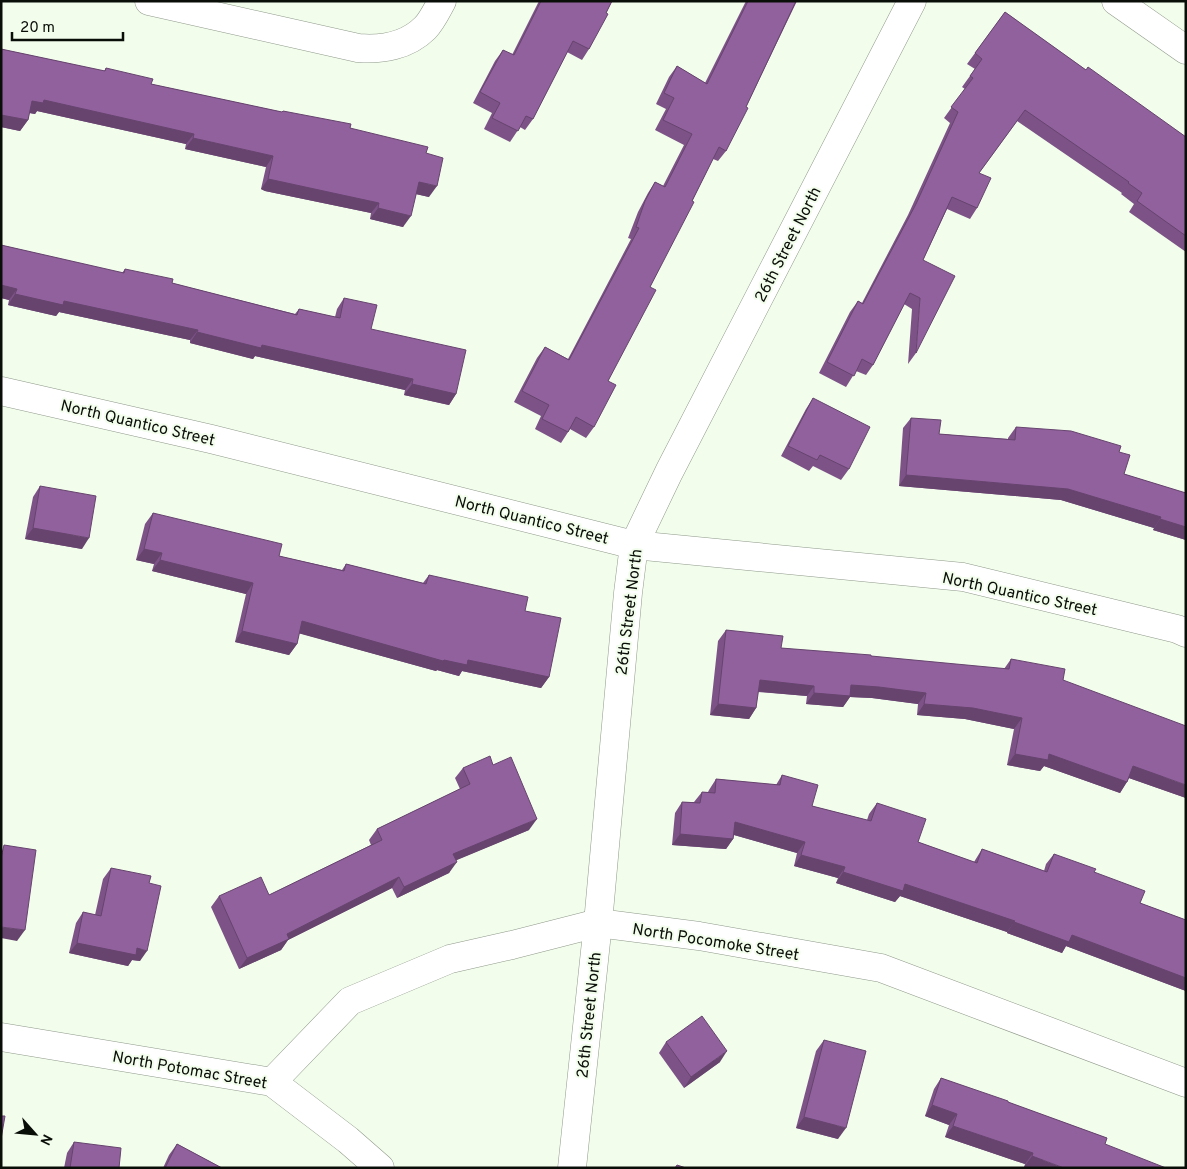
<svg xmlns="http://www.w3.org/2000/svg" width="1187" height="1169" font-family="Overpass,sans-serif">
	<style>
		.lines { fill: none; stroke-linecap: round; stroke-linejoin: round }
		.minor-casing { stroke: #8f998a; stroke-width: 29 }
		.minor { stroke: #fff; stroke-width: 28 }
		.wall { fill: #7d5387 }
		.shaded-wall { fill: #66446e }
		.building { fill: #91619d; stroke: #66446e }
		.labels { text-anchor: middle; stroke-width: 4; stroke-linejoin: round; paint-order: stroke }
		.street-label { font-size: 16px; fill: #0a0e08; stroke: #f2fdec }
	</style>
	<rect width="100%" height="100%" fill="#f2fdec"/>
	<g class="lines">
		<defs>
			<g id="minor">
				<path d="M149,1l209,47c23,2 49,-2 67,-20 7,-7 12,-18 17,-27"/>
				<path d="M1116,1l70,49"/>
				<path d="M1,391l210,48 423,106 329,32 214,52 9,4"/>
				<path d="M1,1037l271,45 76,58 32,28"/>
				<path d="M272,1082l78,-81 100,-42 62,-14 86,-22 101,13 182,32 305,115"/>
				<path d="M572,1168l26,-245 30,-330 6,-48 35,-73 243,-471"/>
			</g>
		</defs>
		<use href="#minor" class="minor-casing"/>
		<use href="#minor" class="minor"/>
	</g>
	<g class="wall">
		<path d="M539,1h73l-23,48 -7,11 -15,-8 -34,67 -8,11 -5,-3 -10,15 -26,-13 8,-16 -19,-10 22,-42 8,-11 9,5z"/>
		<path d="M746,1h51l-51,106 -20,44 -8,10 -5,-2 -63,128 -42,94 -14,46 -8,11 -16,-9 -9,14 -26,-14 6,-13 -27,-14 23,-44 8,-11 23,12 63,-120 -3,-1 10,-26 10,-19 7,-11 8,4 21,-41 -29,-15 11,-21 -10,-5 13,-27 8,-11 28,17z"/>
		<path d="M1005,12l81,58 100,67v115l-57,-40 5,-8 -13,-10 1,-1 -105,-72 -38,52 -2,35 -7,11 -23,-10 -24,51 -7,93 -8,11 4,-55 -8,-5 -31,61 -7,10 -10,-4 -10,16 -27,-14 31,-61 8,-11 4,2 46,-88 42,-92 -6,-5 21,-29 -3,-2 13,-18 -8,-5z"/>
		<path d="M1,49l103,22 2,-3 45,16 131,28 1,-1 67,17 76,25 3,44 -13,-3 -13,33 -33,-8 1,-6 -106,-22 -4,-2 5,-22 -81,-18 1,-5 -149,-33 -2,3 -6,-1 -1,7 -8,11 -19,-4z"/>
		<path d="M1,245l121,28 3,-4 47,14 123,31 4,-5 36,8 2,-8 7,-11 27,31 85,65 -7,11 -45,-10 1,-5 -150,-34 -2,3 -63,-16v-3l-131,-28 -3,4 -48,-11 1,-5 -8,-2z"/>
		<path d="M813,398l36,71 -8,11 -28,-14 -4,5 -28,-15 25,-47z"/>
		<path d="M911,418l28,16 69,5v-1l8,-11 103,25 5,22 61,19 1,-2v49l-33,-10 1,-2 -93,-28 -162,-14 4,-58z"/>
		<path d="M40,486l42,63 -57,-10 8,-42z"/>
		<path d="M153,513l126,43 63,14 4,-6 77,19 6,-8 96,36 24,66 -8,11 -79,-17 -3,5 -22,-6 -1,1 -137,-38 -2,11 -8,11 -54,-13 11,-48 -94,-23 2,-7 -18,-4 9,-36z"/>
		<path d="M726,630l55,18 223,21 7,-10 52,21 123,118 -57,-20 -9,15 -76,-27 -4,5 -33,-6 7,-36 -49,-10 -48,-4 1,-11 -46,-6 -22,-1 -7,10 -37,-3 1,-8 -49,-4 -2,16 -7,11 -39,-4 8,-74z"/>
		<path d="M493,765l36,65 -73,30 -7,13 -52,25 -5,-10 -104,52 -7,10 -42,19 -28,-62 8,-11 50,-1 102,-50 -2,-5 8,-11 83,-40 -5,-11 8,-10z"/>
		<path d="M782,775l30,31 55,14 2,-6 8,-11 41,39 56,20 8,-13 62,22 2,-7 8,-10 40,18 46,31 46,17v71l-120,-45 -4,7 -55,-20v-1l-107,-36 -5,6 -59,-19 2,-5 -44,-12 3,-13 -63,-18 -1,4 -7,10 -54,-4 3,-32 7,-11h12l8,-10h6l1,-2 7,-11 60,6z"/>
		<path d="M111,868l38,15 -9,78 -8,-1 -4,6 -59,-13 7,-30 7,-11 12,3 8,-36z"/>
		<path d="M824,1040l14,99 -42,-11 20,-77z"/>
		<path d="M666,1042l54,20 -36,26 -25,-35z"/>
		<path d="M941,1078l67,24 99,36 -83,29 1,-3 -80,-27 4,-12 -24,-9 9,-27z"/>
		<path d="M74,1142l45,26h-55l3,-15z"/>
		<path d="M177,1144l45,24h-59l6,-13z"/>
	</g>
	<g class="shaded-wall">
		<path d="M44,100l150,34 -8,10 -149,-33 -2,3 -10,-2 7,-11z"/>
		<path d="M1,115l27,5 -8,11 -19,-4z"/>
		<path d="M193,138l80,18 -7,11 -81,-18z"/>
		<path d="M268,179l111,24 -8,10 -106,-22 -4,-2z"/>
		<path d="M419,182l18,4 -8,11 -18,-4z"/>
		<path d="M378,208l33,8 -8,11 -33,-8z"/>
		<path d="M1,285l16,4 -8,11 -8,-2z"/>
		<path d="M15,294l49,7 134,29 -8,10 -131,-28 -3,4 -48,-11z"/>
		<path d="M197,332l65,13 151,34 -8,11 -150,-34 -2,3 -63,-16z"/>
		<path d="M412,384l44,10 -7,11 -45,-10z"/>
		<path d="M906,475l162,14 93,28 -7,11 -93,-28 -162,-14z"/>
		<path d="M1160,519l26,8v13l-33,-10z"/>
		<path d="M33,528l56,10 -7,11 -57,-10z"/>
		<path d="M144,549l18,4 -8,11 -18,-4z"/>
		<path d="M160,560l93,23 -7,11 -94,-23z"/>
		<path d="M302,621l142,39h24l81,17 -8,11 -79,-17 -3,5 -22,-6 -1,1 -142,-39z"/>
		<path d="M242,631l55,13 -8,11 -54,-13z"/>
		<path d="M760,680l54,6 -7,10 -55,-5z"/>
		<path d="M851,685l28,2 47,6 -8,11 -46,-6 -22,-1 -7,10 -37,-3 8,-11z"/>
		<path d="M718,704l38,4 -7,11 -39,-4z"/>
		<path d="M924,704l49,4 49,10 -8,11 -49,-10 -48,-4z"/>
		<path d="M1015,754h34l78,28 -7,11 -76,-27 -4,5 -33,-6z"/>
		<path d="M1133,766l53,19v13l-60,-21z"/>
		<path d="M537,819l-8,11 -84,35 8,-11z"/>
		<path d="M735,822l70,20 -8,11 -70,-20z"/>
		<path d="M680,834l53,5 -7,10 -54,-4z"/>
		<path d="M801,855l44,12 -7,11 -44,-12z"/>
		<path d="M457,862l-8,11 -52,25 7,-11z"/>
		<path d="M843,872l62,12 110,37 -8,11 -107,-36 -5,6 -59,-19z"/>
		<path d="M399,877l-7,11 -104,52 -7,10 -42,19 8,-11 40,-24z"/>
		<path d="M1014,922l58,13 114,43v13l-120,-45 -4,7 -55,-20z"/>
		<path d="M1,927l24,3 -8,11 -16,-3z"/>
		<path d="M77,943l60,5 10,3 -7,10 -8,-1 -4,6 -59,-13z"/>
		<path d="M727,1051l-7,11 -36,26 7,-11z"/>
		<path d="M932,1105l25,9 -8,11 -24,-9z"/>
		<path d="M804,1117l42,11 -8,11 -42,-11z"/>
		<path d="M953,1126l80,27 -8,11 -80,-27z"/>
		<path d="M1032,1156l32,12h-37l-3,-1z"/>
	</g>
	<g class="building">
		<path d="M541,1h71l-6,12 2,1 -19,35 -16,-8 -40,78 -7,-3 -8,15 -26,-13 8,-15 -20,-11 23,-42 11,5z"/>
		<path d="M748,1h48l-50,106 2,1 -22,43 -7,-4 -27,54 2,1 -44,85 6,3 -48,91 8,4 -22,42 -18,-10 -8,15 -26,-13 7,-14 -27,-14 23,-44 24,13 70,-132 -3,-1 9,-26 10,-19 10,5 27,-53 -29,-14 11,-22 -10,-5 13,-27 30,18z"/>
		<path d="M1005,12l81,58 2,-3 98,70v99l-49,-35 5,-8 -14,-10 1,-1 -104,-72 -46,63 12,5 -14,30 -25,-11 -29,63 32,16 -39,77 4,-55 -10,-5 -37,72 -11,-6 -8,17 -27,-14 31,-61 5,3 53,-100 42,-92 -7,-5 22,-29 -3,-2 12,-17 -7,-6z"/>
		<path d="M1,49l104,22 1,-3 47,11 -2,5 131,28 1,-1 68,13 -1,4 78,19 -2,6 17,5 -6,28 -18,-4 -8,34 -33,-8 1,-5 -106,-23 -5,-1 5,-23 -80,-18 1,-4 -150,-34 -1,3 -11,-2 -4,19 -27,-5z"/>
		<path d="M1,245l123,28 1,-4 48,10 -1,4 125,32 2,-6 41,9 4,-20 33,7 -6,24 95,21 -10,44 -44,-10 1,-5 -151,-34 -1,3 -64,-16 1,-2 -134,-29 -1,4 -48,-11 2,-5 -16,-4z"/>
		<path d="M813,398l57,29 -21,42 -29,-14 -3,5 -29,-14z"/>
		<path d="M911,418l30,2 -2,14 76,6 1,-13 55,4 50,15 -2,6 11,3 -6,19 62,19v34l-26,-8 1,-2 -93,-28 -162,-14z"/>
		<path d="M40,486l56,10 -7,42 -56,-10z"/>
		<path d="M153,513l129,31 -3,12 65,15 2,-7 80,20 3,-9 99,22 -3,14 36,7 -12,59 -81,-17 -1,5 -23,-5 -1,1 -141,-40 -5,23 -55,-13 11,-48 -93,-23 2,-7 -18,-4z"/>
		<path d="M726,630l57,6 -2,12 90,7v1l138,13 2,-10 54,10 -2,11 123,46v59l-53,-19 -6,16 -78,-28 -1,6 -33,-6 7,-36 -49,-10 -49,-4 2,-11 -47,-6 -28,-2 -1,11 -36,-3v-7l-54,-6 -4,28 -38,-4z"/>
		<path d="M490,756l3,9 18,-8 26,62 -84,35 4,8 -53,25 -5,-10 -112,57 2,5 -42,19 -28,-62 42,-19 8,18 113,-55 -5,-11 93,-45 -7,-16z"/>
		<path d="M782,775l36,10 -6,21 59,15 6,-18 49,16 -8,23 59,21 5,-14 65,23 7,-18 42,15 -2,3 51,19 -5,12 46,17v58l-114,-43 -3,7 -55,-20 1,-1 -110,-37 -2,7 -60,-19 2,-5 -44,-12 4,-13 -70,-20 -2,17 -53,-5 2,-32 18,1 2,-11 13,1 1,-14 64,6z"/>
		<path d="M4,845l32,5 -11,80 -24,-3v-69z"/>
		<path d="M111,868l40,8 -2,7 12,3 -14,65 -10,-3 -1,7 -59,-12 6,-31 18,4z"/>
		<path d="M702,1016l25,35 -36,26 -25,-35z"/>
		<path d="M824,1040l42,11 -20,77 -42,-11z"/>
		<path d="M941,1078l67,23v1l99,36 -2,6 61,24h-102l-32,-12 1,-3 -80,-27 4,-12 -25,-9z"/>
		<path d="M1,1116h4l-4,23z"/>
		<path d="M74,1142l47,6 -2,20h-49z"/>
		<path d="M177,1144l45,24h-57z"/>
		<path d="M677,1165l9,3h-11z"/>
	</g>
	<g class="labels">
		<g class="street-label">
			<text transform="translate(787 244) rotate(-63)" y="6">26th Street North</text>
			<text transform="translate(138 422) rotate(13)" y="6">North Quantico Street</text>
			<text transform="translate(532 519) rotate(14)" y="6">North Quantico Street</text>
			<text transform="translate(1020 593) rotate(12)" y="6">North Quantico Street</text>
			<text transform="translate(628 612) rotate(-83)" y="6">26th Street North</text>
			<text transform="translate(716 941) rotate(9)" y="6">North Pocomoke Street</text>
			<text transform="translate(588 1015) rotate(-84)" y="6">26th Street North</text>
			<text transform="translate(190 1069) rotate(10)" y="6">North Potomac Street</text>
		</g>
	</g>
	<rect width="1187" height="1169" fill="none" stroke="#0a0e08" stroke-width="5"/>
	<g transform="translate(35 1134) rotate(117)" stroke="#f2fdec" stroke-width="4" paint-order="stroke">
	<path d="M0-4L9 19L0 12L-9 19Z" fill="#0a0e08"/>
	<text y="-8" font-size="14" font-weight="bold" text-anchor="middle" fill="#0a0e08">N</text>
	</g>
	<path d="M12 32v8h111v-8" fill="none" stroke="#0a0e08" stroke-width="2.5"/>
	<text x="20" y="32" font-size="15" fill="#0a0e08" stroke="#f2fdec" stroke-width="4" paint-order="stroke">20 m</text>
</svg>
